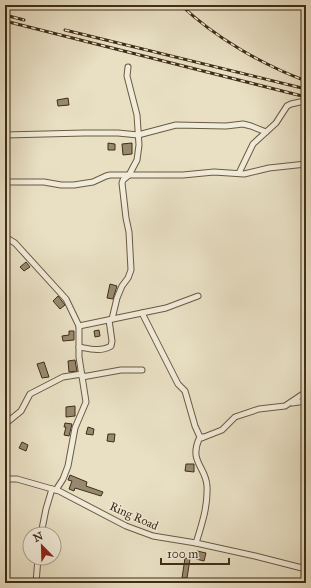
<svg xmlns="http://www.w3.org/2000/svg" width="311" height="588" font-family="'IM FELL Great Primer',serif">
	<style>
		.building { fill: #978a71; stroke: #3f2d17 }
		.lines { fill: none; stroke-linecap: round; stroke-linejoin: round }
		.minor-casing { stroke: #6a5a42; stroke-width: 7 }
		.minor { stroke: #f1ebd9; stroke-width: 5 }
		.rail-casing { stroke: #3f2d17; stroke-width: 3 }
		.rail { stroke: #f1ebd9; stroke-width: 1.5; stroke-dasharray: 4.5; stroke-linecap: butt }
		.labels { text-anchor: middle; stroke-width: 3; stroke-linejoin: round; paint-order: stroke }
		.street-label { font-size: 12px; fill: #3f2d17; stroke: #f1ebd9 }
	</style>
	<rect width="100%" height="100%" fill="#e9e0c4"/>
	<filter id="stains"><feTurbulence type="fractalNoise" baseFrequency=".005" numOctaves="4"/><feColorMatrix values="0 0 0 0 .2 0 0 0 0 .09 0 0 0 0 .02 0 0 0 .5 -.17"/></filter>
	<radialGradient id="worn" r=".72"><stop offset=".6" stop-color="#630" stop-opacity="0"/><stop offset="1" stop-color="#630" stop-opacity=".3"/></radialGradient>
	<g class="building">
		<path d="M68,98l1,7 -11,1 -1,-6z"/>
		<path d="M108,143l7,1v6h-7z"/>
		<path d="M132,143v11l-9,1 -1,-11z"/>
		<path d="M26,262l4,5 -6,4 -4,-4z"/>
		<path d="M110,284l7,2 -4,13 -6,-1z"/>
		<path d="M58,296l7,9 -5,4 -7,-8z"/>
		<path d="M99,330l1,6 -5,1 -1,-6z"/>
		<path d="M69,331h5v9l-11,1 -1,-5 7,-1z"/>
		<path d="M75,360l2,11 -8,1 -1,-11z"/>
		<path d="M44,362l5,15 -7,1 -5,-14z"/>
		<path d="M75,406v10l-9,1v-10z"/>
		<path d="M65,423l7,1 -3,12 -5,-1 2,-8h-2z"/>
		<path d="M88,427l6,2 -1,6 -7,-1z"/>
		<path d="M108,434h7l-1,8 -7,-1z"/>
		<path d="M22,442l6,3 -2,6 -7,-3z"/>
		<path d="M186,464h8v8l-9,-1z"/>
		<path d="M70,475l17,7 -1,4 17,6 -2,4 -26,-8 -1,3 -5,-2 3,-8 -4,-1z"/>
		<path d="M197,551l9,2 -2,8 -8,-2z"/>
		<path d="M185,558l5,1 -3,19h-5z"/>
	</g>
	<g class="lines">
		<defs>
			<g id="minor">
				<path d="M5,135l79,-2h34l20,2 38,-10 50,1 17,-2 8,2 15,6"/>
				<path d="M239,173l14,-29 23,-21 11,-17 4,-2 9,-2"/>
				<path d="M5,182h39l17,3h13l19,-3 13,-6 4,-1h73l31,-3 30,2 25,-6 37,-4"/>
				<path d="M5,237l10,6 51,56 13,27v31l7,45 -11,26 -7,38 -5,13 -7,11"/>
				<path d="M142,313l36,71 7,7 10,35 5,11h3"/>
				<path d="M112,319l5,-21 5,-12 6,-8 3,-8 -2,-38 -3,-14 -4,-35 1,-3 6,-5 8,-15 2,-15 -2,-30 -10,-39 1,-9"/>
				<path d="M79,326l87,-18 32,-12"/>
				<path d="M79,347c11,2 22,5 32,-1l1,-5 -3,-21"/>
				<path d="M82,377l39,-7h21"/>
				<path d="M292,403l14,-2"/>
				<path d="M5,424l16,-13 9,-17 33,-17 19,-3"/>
				<path d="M5,479h12l42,12 67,35 27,10 43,7 59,13 51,13"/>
				<path d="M41,534l5,-25 6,-20"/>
				<path d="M196,543c6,-19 12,-37 11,-57 -1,-19 -18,-24 -8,-47l23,-9 13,-13 24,-8 26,-3 21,-14"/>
				<path d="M36,583l2,-25"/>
			</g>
		</defs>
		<use href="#minor" class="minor-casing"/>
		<use href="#minor" class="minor"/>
		<defs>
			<g id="rail">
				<path d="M181,5c33,32 82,60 125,76"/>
				<path d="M5,15l19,5"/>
				<path d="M5,21l301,76"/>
				<path d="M65,30l241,59"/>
			</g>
		</defs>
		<use href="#rail" class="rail-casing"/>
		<use href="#rail" class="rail"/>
	</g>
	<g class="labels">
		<g class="street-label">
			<text transform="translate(134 516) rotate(24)" y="4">Ring Road</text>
		</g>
	</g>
	<rect width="311" height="588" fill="none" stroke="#e9e0c4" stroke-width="20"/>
	<rect x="6" y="6" width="299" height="576" fill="none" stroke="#3f2d17" stroke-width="2"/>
	<rect x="10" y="10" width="291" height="568" fill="none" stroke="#3f2d17"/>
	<g transform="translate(42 546) rotate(337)"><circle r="19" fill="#f1ebd9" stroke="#aa9f8b"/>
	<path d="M0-3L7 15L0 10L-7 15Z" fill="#8f2418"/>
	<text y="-6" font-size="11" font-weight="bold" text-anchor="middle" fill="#3f2d17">N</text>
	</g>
	<path d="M161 558v6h68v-6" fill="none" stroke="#3f2d17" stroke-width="2"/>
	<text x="167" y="558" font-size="12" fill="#3f2d17" stroke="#f1ebd9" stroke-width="3" paint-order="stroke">100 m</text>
	<rect width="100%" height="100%" filter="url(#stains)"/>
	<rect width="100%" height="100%" fill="url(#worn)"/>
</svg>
